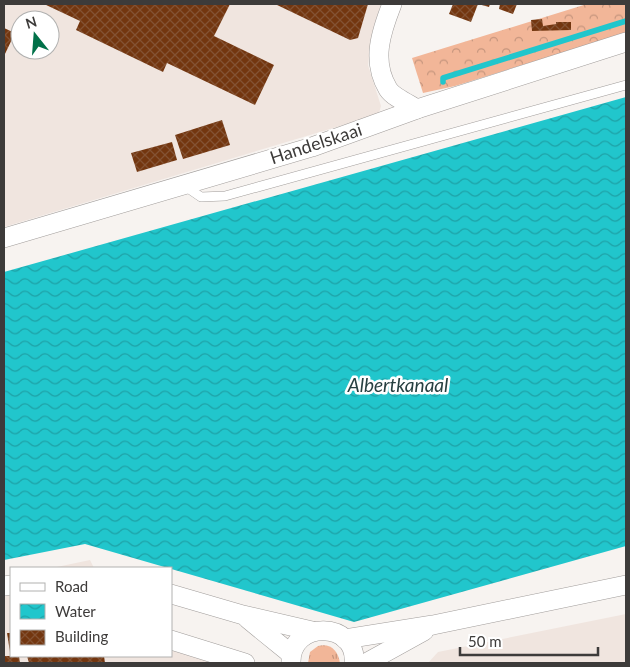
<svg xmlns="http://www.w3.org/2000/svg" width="630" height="667" font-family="Lato,sans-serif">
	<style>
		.built { fill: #f0e5df; fill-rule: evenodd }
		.grass { fill: url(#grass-tufts) }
		.forest { fill: url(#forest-crowns) }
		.water { fill: url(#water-waves) }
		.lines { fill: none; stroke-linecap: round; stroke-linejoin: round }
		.stream { stroke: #21c6cc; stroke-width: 5.5 }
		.building { fill: url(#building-cross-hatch) }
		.service-casing { stroke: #a19d9b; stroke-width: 10 }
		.minor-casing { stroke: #a19d9b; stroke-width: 20 }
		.service { stroke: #fff; stroke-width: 9 }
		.minor { stroke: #fff; stroke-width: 19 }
		.labels { text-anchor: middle; stroke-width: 5; stroke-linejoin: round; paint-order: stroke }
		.street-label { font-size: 18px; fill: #3d3b3a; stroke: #fff }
		.water-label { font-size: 19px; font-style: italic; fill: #274041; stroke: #fff }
	</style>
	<defs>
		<pattern id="grass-tufts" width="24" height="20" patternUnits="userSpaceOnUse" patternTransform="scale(1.25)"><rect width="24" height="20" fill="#f2b698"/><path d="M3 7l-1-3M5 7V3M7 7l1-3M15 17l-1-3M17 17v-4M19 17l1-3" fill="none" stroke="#c5957d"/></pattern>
		<pattern id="forest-crowns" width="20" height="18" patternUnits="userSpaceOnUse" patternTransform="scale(1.25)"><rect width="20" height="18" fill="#f2b698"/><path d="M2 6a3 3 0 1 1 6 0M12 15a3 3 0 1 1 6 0" fill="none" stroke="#c5957d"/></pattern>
		<pattern id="water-waves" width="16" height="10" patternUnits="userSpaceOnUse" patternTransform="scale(1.25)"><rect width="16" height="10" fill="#21c6cc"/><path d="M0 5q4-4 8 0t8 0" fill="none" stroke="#1ea2a7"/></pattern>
		<pattern id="building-cross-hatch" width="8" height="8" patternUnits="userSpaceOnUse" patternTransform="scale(1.25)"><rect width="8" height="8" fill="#73360f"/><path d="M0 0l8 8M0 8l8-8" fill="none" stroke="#835233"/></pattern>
	</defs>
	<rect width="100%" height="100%" fill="#f7f3f0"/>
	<g class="built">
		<path d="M4,4h377l-8,25 -5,36 13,41 -2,7 -9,4 -366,110zM20,20h30v30h-30z"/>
		<path d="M90,560l4,8h-42z"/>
		<path d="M11,577v79h160v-6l42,13h-209v-84z"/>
		<path d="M626,614v49h-198l10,-11z"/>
	</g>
	<path class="grass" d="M318,646c13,-3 20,5 22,17h-32l2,-11z"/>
	<path class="forest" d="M587,4h39v29l-171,53 -32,7 -11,-35z"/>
	<path class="water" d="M626,97v449l-272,76 -269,-78 -81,16v-288z"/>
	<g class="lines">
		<path class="stream" d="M443,82v-4l183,-57"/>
	</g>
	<g class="building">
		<path d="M44,4h186l-16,32 60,29 -19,40 -88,-42 -4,9 -87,-42 4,-9z"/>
		<path d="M275,4h93l-10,34 -8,2z"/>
		<path d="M453,4h25l-7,18 -22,-8z"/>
		<path d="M478,4h12l-1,3z"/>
		<path d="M500,4h17l-4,10 -14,-5z"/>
		<path d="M542,19l1,7 13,-2v-2h15v8l-39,1 -1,-11z"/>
		<path d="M4,28l11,5 -11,23z"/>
		<path d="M222,120l8,25 -47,14 -8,-24z"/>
		<path d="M172,142l5,18 -40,12 -6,-19z"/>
		<path d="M7,633h4v19h-1z"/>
		<path d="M4,656h15l1,7h-16z"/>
		<path d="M27,656h77l1,7h-76z"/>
	</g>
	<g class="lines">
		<defs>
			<path id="service" d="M185,186l16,11 24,-1 401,-111"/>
			<g id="minor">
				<path d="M392,4c-11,28 -21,57 -4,85 5,8 21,15 29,20"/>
				<path d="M4,238l308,-91 105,-38 209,-67"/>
				<path d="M4,586l7,-1"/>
				<path d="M171,594l72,21 69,16"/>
				<path d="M248,619l43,35"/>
				<path d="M345,639l88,-14 193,-40"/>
				<path d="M171,640l74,23"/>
				<path d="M291,663c-1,-44 67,-42 63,0"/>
				<path d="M366,663l58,-32"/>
			</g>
		</defs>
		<use href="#service" class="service-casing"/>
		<use href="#minor" class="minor-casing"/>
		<use href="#service" class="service"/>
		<use href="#minor" class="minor"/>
	</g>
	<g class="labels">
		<g class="street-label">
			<text transform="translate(316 144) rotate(-18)" y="6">Handelskaai</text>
		</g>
		<g class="water-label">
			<text x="398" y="392">Albertkanaal</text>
		</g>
	</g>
	<rect width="630" height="667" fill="none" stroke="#3d3b3a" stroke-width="10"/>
	<rect x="10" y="567" width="162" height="90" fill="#ffffff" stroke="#b1b1b0"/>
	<rect x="20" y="583" width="25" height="8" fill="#ffffff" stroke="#b1b1b0"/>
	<text x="55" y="592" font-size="15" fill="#3d3b3a">Road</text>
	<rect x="20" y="604" width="25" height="15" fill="url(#water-waves)" stroke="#b1b1b0"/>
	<text x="55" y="617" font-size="15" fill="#3d3b3a">Water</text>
	<rect x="20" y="630" width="25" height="15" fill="url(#building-cross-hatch)" stroke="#b1b1b0"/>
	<text x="55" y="642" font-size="15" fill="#3d3b3a">Building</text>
	<g transform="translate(35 35) rotate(343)"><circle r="24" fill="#ffffff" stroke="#b1b1b0"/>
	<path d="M0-4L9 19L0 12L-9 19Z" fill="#017149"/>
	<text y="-8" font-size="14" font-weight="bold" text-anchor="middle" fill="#3d3b3a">N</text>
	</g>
	<path d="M460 647v8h138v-8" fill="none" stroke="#3d3b3a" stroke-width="2.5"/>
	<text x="468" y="647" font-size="15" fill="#3d3b3a" stroke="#ffffff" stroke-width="4" paint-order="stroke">50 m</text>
</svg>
